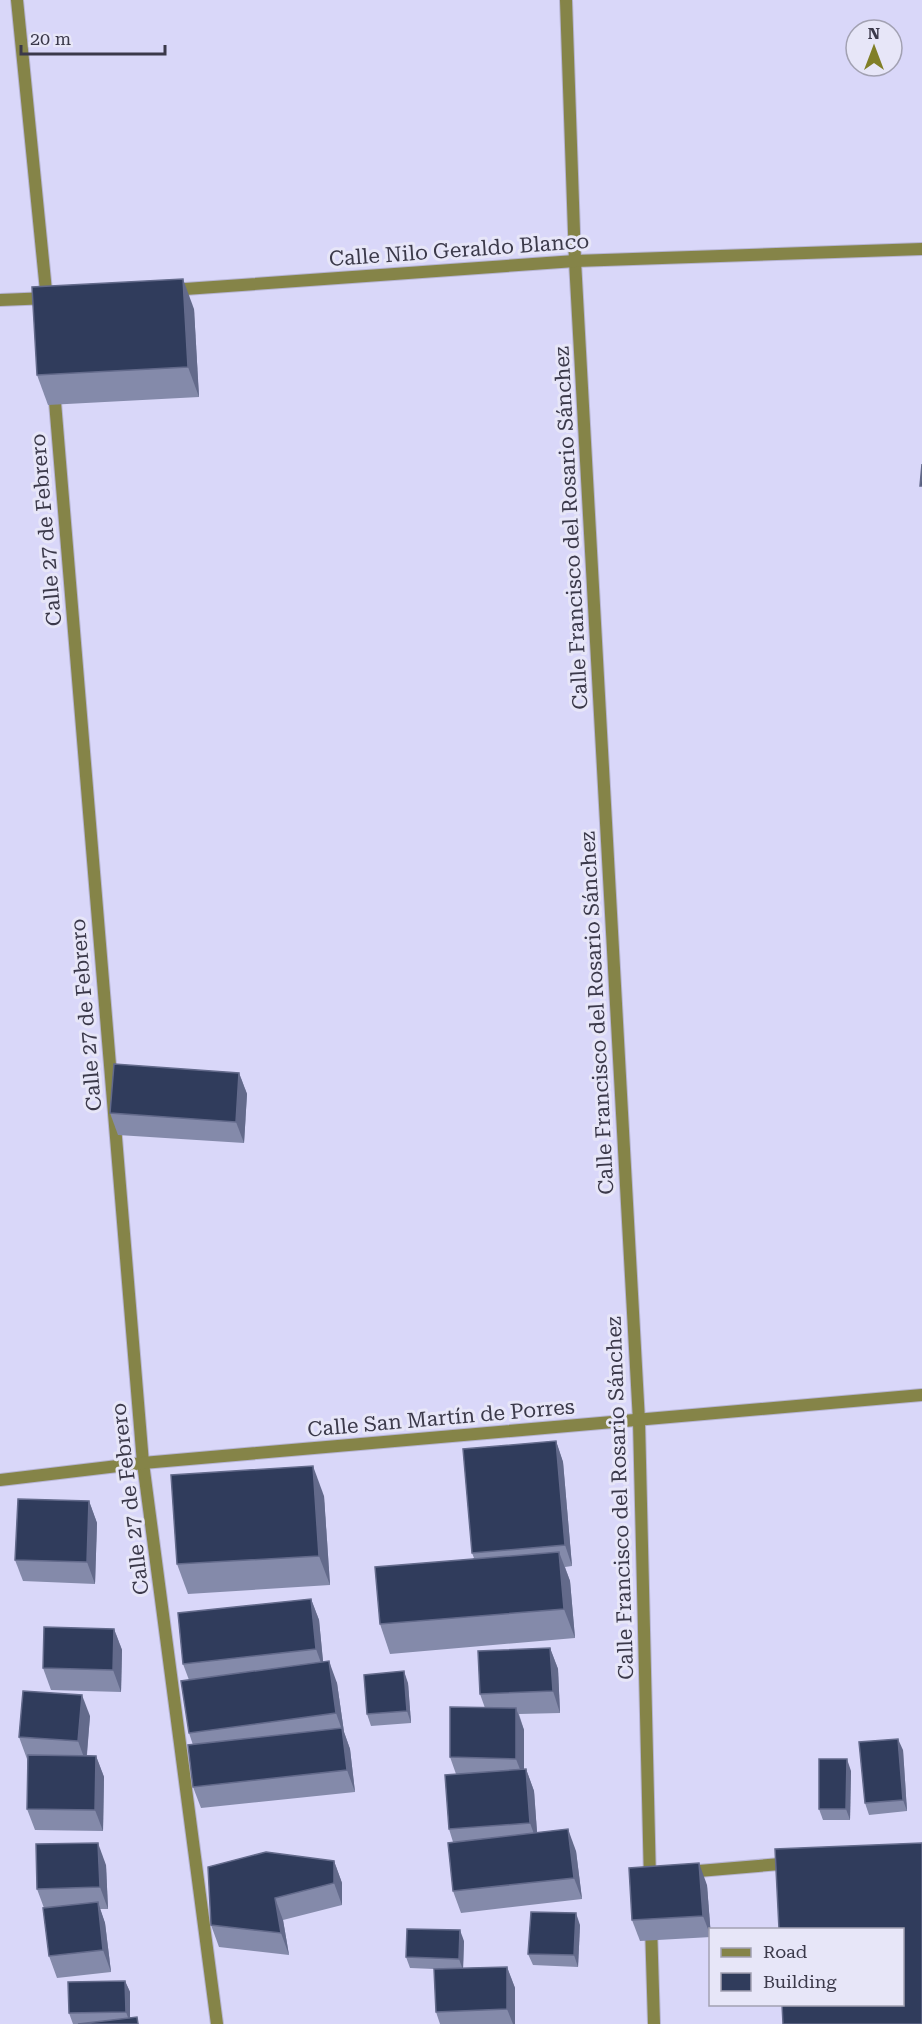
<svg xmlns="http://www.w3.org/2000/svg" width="922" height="2024" font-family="'Roboto Serif',serif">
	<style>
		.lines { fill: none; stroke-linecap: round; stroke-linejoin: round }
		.minor-casing { stroke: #b6b4d2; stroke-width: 14 }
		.minor { stroke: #858448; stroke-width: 12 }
		.wall { fill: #848aaa }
		.shaded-wall { fill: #636a8b }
		.building { fill: #303c5c; stroke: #636a8b; stroke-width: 1.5 }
		.labels { text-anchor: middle; stroke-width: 6; stroke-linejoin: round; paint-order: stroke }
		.street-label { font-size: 21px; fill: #3b394a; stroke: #e7e6f8 }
	</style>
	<rect width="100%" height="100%" fill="#d9d7f9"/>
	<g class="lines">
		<defs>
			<g id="minor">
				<path d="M17,0l30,301"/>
				<path d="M566,0l9,261 64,1160 11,460"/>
				<path d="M171,290l404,-29 347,-12"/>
				<path d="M0,300l49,-2"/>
				<path d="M54,390l89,1073 74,561"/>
				<path d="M0,1480l143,-17 779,-68"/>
				<path d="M687,1872l105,-9"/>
				<path d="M651,1925l3,99"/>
			</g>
		</defs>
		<use href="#minor" class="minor-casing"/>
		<use href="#minor" class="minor"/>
	</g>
	<g class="wall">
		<path d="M194,309l5,88 -151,8 -11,-30z"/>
		<path d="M239,1073l8,21 -3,49 -126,-8 -8,-22z"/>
		<path d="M556,1441l7,21 9,104 -7,1 5,14 5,57 -185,16 -10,-30 94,-66 -2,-5z"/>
		<path d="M324,1496l6,89 -142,9 -11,-30z"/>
		<path d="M89,1501l8,22 -2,61 -72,-3 -8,-21z"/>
		<path d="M311,1599l8,21 4,42 14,21 7,49 6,17 5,43 -154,16 -8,-21v-42l-4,-12v-53l-6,-16z"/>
		<path d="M114,1629l8,21 -1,42 -70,-2 -8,-22z"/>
		<path d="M550,1648l8,21 2,44 -41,1 5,16v39h2l8,22 3,42 39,18 6,48 -121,14 -8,-22v-49l-4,-13 7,-55 -6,-17 35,-49 -5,-14z"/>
		<path d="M408,1683l3,40 -40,3 -4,-12z"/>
		<path d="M90,1716l-3,39 9,1 8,21 -1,54 -68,-1 -8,-21v-50l-8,-22z"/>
		<path d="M903,1750l4,61 -38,4 -4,-12z"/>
		<path d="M851,1771l-1,49h-27l-4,-11z"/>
		<path d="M334,1861l8,22v22l-59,15 6,35 -70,-8 -8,-22z"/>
		<path d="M106,1865l2,44h-8l5,14 6,49 -54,6 -8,-22 -5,-48 -7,-19z"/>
		<path d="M707,1885l4,52 -71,4 -8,-21z"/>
		<path d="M580,1925l-2,42 -45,-2 -5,-11z"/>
		<path d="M464,1941l-1,27 44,-1 8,21v36h-75l-4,-12 -2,-43 -24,-1 -4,-11z"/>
		<path d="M125,1981l5,11v25l9,7h-66l-4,-11z"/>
	</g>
	<g class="shaded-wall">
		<path d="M183,279l11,30 5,88 -11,-30z"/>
		<path d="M239,1073l8,21 -3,49 -8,-21z"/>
		<path d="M556,1441l7,21 9,104 -7,-21z"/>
		<path d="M313,1466l11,30 6,89 -11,-29z"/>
		<path d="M89,1501l8,22 -2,61 -8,-22z"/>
		<path d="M559,1552l11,29 5,57 -11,-29z"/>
		<path d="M311,1599l8,21 5,51 -8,-22z"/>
		<path d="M114,1629l8,21 -1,42 -8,-22z"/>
		<path d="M550,1648l8,21 2,44 -7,-22z"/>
		<path d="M329,1661l8,22 7,49 6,17 5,43 -8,-22 -5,-40 -6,-17z"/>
		<path d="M404,1671l4,12 3,40 -4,-12z"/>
		<path d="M82,1695l8,21 -4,47 -8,-22z"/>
		<path d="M516,1708l8,22v50l-8,-21z"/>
		<path d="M898,1739l5,11 4,61 -4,-11z"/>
		<path d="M96,1756l8,21 -1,54 -8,-21z"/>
		<path d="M847,1759l4,12 -1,49 -4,-11z"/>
		<path d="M526,1769l8,22 4,54 -8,-22z"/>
		<path d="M568,1829l8,22 6,48 -8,-21z"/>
		<path d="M98,1843l8,22 2,44 -8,-22z"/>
		<path d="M334,1861l8,22v22l-8,-22z"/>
		<path d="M699,1863l8,22 4,52 -8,-21z"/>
		<path d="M275,1898l8,22 6,35 -8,-22z"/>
		<path d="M98,1902l7,21 6,49 -8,-22z"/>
		<path d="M576,1913l4,12 -2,42 -4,-12z"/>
		<path d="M460,1930l4,11 -1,29 -4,-11z"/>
		<path d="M507,1967l8,21v36h-2l-6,-15z"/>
		<path d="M125,1981l5,11v31l-4,-11z"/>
	</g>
	<g class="building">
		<path d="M183,279l5,88 -151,8 -5,-88z"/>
		<path d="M922,464v22h-2z"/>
		<path d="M114,1064l125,9 -3,49 -126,-9z"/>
		<path d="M556,1441l9,104 -93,8 -9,-104z"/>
		<path d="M313,1466l6,90 -142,8 -6,-89z"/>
		<path d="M18,1499l71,2 -2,61 -72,-2z"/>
		<path d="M559,1552l5,57 -184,15 -5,-57z"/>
		<path d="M311,1599l5,50 -133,15 -5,-51z"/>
		<path d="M44,1627l70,2 -1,41 -70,-2z"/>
		<path d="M550,1648l3,43 -73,3 -2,-43z"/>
		<path d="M329,1661l7,52 -147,20 -8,-52z"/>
		<path d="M404,1671l3,40 -40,3 -3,-39z"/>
		<path d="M23,1691l59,4 -4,46 -59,-4z"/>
		<path d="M450,1707l66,1v51l-66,-2z"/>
		<path d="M342,1728l5,42 -154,17 -5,-42z"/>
		<path d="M898,1739l5,61 -38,3 -6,-61z"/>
		<path d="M28,1755l68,1 -1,54 -68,-1z"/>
		<path d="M819,1759h28l-1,50h-27z"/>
		<path d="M526,1769l4,54 -81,6 -4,-54z"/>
		<path d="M568,1829l6,49 -121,13 -5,-48z"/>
		<path d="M98,1843l2,44 -63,2 -1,-45z"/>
		<path d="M922,1843v181h-139l-1,-20h121v-75h-124l-4,-80z"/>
		<path d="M266,1852l68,9v22l-59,15 6,35 -70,-8 -3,-58z"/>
		<path d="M699,1863l4,53 -71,4 -3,-52z"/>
		<path d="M98,1902l5,48 -54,6 -6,-48z"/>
		<path d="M531,1912l45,1 -2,42 -46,-1z"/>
		<path d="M407,1929l53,1 -1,29 -53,-2z"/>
		<path d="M507,1967v42l-71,3 -2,-43z"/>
		<path d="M125,1981l1,31 -57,1 -1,-31z"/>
		<path d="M137,2017l1,7h-60z"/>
	</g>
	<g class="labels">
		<g class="street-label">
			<text transform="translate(459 250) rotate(-4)" y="7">Calle Nilo Geraldo Blanco</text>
			<text transform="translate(571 528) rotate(-93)" y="7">Calle Francisco del Rosario Sánchez</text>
			<text transform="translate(46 530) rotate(-95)" y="7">Calle 27 de Febrero</text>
			<text transform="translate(597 1013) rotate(-93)" y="7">Calle Francisco del Rosario Sánchez</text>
			<text transform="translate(86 1015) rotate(-95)" y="7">Calle 27 de Febrero</text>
			<text transform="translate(441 1418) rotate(-5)" y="7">Calle San Martín de Porres</text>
			<text transform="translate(620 1498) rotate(-92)" y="7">Calle Francisco del Rosario Sánchez</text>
			<text transform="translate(130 1499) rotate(-97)" y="7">Calle 27 de Febrero</text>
		</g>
	</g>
	<rect x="709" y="1928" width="195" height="78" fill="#e7e6f8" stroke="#a2a1b2" stroke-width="1.5"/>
	<rect x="721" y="1948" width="30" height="9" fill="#858448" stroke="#a2a1b2" stroke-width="1.5"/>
	<text x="763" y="1958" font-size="18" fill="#3b394a">Road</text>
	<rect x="721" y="1973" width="30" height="18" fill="#303c5c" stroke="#a2a1b2" stroke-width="1.5"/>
	<text x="763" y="1988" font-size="18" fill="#3b394a">Building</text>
	<g transform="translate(874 48)"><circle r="28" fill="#e7e6f8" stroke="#a2a1b2" stroke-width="1.5"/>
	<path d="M0-4.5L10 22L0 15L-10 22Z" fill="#817f27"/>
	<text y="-9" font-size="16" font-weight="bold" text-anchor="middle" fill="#3b394a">N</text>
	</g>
	<path d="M21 45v9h144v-9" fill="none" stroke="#3b394a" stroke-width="3"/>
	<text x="30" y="45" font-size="18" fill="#3b394a" stroke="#e7e6f8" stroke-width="4.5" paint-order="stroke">20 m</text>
</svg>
